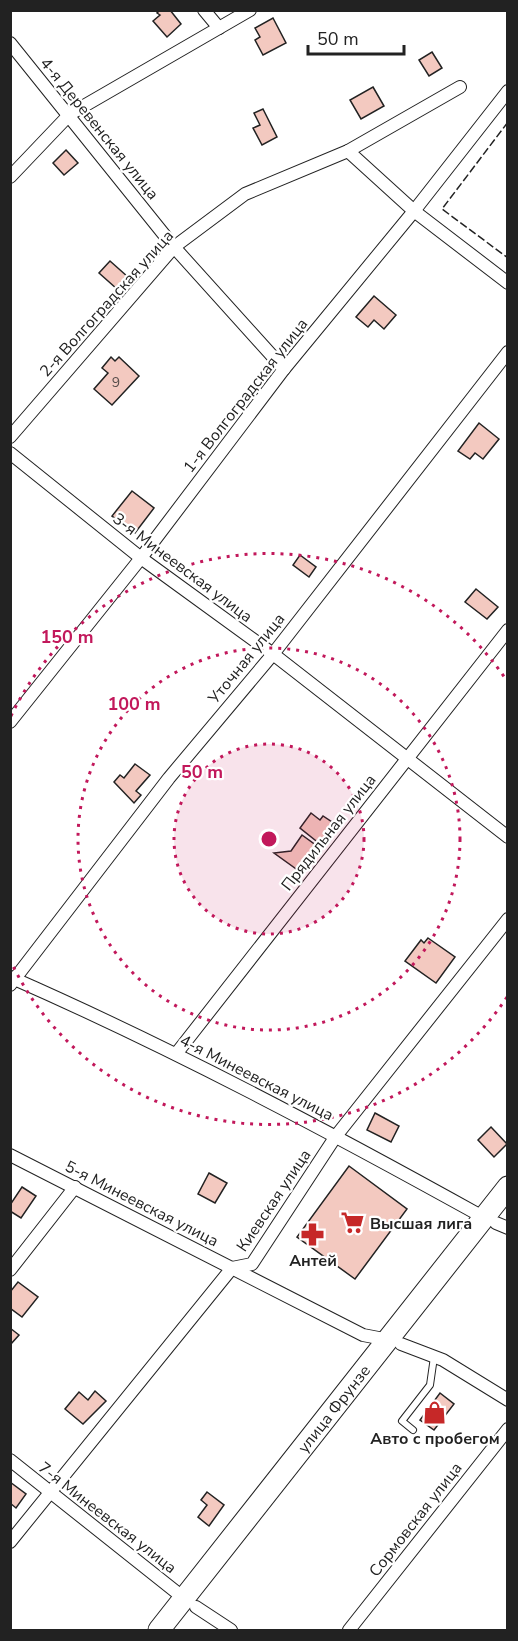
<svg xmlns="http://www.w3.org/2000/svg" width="518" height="1641" font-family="'Nunito Sans',sans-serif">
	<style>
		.building { fill: #f3c9c0; stroke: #222; stroke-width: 1.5 }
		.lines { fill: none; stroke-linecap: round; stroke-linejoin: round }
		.lane-casing { stroke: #222; stroke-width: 8 }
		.street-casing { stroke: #222; stroke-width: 14 }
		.highway-casing { stroke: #222; stroke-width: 23 }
		.lane { stroke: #fff; stroke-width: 6 }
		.street { stroke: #fff; stroke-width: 12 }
		.highway { stroke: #fff; stroke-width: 21 }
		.fence { stroke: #222; stroke-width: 1.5; stroke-dasharray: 8 3; stroke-linecap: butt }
		.ring { fill: none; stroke: #c2185b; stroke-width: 3; stroke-dasharray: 3 6 }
		.labels { text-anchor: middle; stroke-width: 4.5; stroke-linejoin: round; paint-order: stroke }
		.number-label { font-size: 14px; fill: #564c4a }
		.street-label { font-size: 16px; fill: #222; stroke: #fff }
		.poi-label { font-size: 16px; font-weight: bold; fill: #222; stroke: #fff }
		.centre { fill: #c2185b; stroke: #fff; stroke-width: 3 }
		.ring-label { font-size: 18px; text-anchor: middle; font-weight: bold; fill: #c2185b; stroke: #fff; stroke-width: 4.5; stroke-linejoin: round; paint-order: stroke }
	</style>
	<rect width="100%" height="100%" fill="#fff"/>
	<g class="building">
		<path d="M160,10h10l11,14 -14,13 -14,-16 7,-6 -3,-2z"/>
		<path d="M273,18l13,25 -23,12 -8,-15 5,-3 -5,-9z"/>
		<path d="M432,52l10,16 -13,8 -10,-16z"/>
		<path d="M373,87l11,19 -23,13 -11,-19z"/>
		<path d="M263,109l14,28 -15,8 -9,-17 7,-3 -6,-12z"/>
		<path d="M66,150l12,13 -14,12 -11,-12z"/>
		<path d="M110,261l18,16 -11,12 -18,-16z"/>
		<path d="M374,296l22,19 -12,14 -10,-9 -6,7 -12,-10z"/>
		<path d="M111,357l4,4 4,-4 20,19 -27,29 -18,-16 14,-16 -6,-5z"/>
		<path d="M479,423l20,16 -16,20 -8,-6 -5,6 -12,-8z"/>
		<path d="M132,491l22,17 -19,25 -23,-17z"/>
		<path d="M300,555l16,12 -7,10 -16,-12z"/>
		<path d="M476,589l22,18 -11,12 -22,-17z"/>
		<path d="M135,764l15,11 -14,16 5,4 -7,8 -20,-21 6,-7 4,3z"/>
		<path d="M311,813l9,7 3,-4 12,8 -15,20 -20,-16z"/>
		<path d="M302,835l15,11 -18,25 -25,-18 17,-2z"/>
		<path d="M428,938l27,19 -19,26 -31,-22 16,-21 3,3z"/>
		<path d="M375,1113l24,13 -8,16 -24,-12z"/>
		<path d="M491,1127l16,17 -13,13 -16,-17z"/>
		<path d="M349,1166l58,43 -52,70 -58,-42z"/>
		<path d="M209,1173l18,10 -12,20 -17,-9z"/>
		<path d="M22,1187l14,9 -15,22 -11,-7v-6z"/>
		<path d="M18,1282l20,15 -16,20 -12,-9v-16z"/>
		<path d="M10,1328l9,7 -9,10z"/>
		<path d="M95,1391l11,10 -23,23 -18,-15 14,-17 9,8z"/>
		<path d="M440,1393l14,11 -20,26 -14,-10z"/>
		<path d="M10,1482l16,12 -10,14 -6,-5z"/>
		<path d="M207,1492l17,13 -15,21 -11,-9 9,-12 -6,-5z"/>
	</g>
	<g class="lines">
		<defs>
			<path id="lane" d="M413,1430l-11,-9 28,-36 4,-28"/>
			<g id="street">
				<path d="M204,10l15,18"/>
				<path d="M10,43l164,204 110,122"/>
				<path d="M348,151l66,60 94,72"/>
				<path d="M10,177l60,-63 180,-104"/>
				<path d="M10,437l164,-190 71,-53 103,-43 112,-64"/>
				<path d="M10,453l131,105 132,96 235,183"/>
				<path d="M10,722l131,-164 143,-189 130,-158 94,-120"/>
				<path d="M10,977c162,71 318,154 473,240"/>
				<path d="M10,985l159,-207 104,-124 235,-302"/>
				<path d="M176,1054l332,-424"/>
				<path d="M10,1155l353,180 26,5"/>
				<path d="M496,1223l12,5"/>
				<path d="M10,1270l65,-83"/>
				<path d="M401,1344l42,16 65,40"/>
				<path d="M10,1460l175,139"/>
				<path d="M10,1542l222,-274 20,-4 84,-128 172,-217"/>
				<path d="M196,1607l35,23"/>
				<path d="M349,1630l159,-201"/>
			</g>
			<g id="highway">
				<path id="s1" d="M159,1630l349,-443"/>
			</g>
		</defs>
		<use href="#lane" class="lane-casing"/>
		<use href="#street" class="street-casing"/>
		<use href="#highway" class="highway-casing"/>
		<use href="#lane" class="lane"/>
		<use href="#street" class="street"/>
		<use href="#highway" class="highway"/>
		<path class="fence" d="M508,122l-66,87 66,49"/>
	</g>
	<circle cx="269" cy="839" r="95" fill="#c2185b" fill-opacity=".12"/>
	<g class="ring">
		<circle cx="269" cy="839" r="95"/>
		<circle cx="269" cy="839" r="191"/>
		<path d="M507 997A286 286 0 0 1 11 962M11 716A286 286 0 0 1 507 681"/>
	</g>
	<defs>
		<symbol id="supermarket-bare" viewBox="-9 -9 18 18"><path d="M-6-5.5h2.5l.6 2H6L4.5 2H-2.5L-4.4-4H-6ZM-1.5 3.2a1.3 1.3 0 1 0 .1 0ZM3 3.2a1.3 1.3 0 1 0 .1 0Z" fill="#c62828" stroke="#fff" stroke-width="2.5" paint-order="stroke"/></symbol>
		<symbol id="pharmacy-bare" viewBox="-9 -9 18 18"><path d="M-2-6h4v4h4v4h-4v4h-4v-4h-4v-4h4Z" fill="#c62828" stroke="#fff" stroke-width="2.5" paint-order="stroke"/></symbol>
		<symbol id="shop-bare" viewBox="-9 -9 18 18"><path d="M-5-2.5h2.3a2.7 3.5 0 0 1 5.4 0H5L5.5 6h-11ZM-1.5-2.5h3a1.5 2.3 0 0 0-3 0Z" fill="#c62828" stroke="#fff" stroke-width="2.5" paint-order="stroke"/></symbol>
	</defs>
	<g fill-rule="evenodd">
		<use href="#supermarket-bare" x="336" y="1206" width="33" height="33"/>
		<use href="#pharmacy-bare" x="296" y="1218" width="33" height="33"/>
		<use href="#shop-bare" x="418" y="1396" width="33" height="33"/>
	</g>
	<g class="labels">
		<g class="number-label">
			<text x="116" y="387">9</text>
		</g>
		<g class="street-label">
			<text transform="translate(100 128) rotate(51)" y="6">4-я Деревенская улица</text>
			<text transform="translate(106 303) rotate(-48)" y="6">2-я Волгоградская улица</text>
			<text transform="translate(245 395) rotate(-52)" y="6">1-я Волгоградская улица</text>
			<text transform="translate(183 567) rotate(37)" y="6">3-я Минеевская улица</text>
			<text transform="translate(246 658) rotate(-51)" y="6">Уточная улица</text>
			<text transform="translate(328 832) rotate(-52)" y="6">Прядильная улица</text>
			<text transform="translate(257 1077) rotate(27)" y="6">4-я Минеевская улица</text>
			<text transform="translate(273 1200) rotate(-56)" y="6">Киевская улица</text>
			<text transform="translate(142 1203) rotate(27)" y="6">5-я Минеевская улица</text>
			<text dy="6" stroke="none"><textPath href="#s1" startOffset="282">улица Фрунзе</textPath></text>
			<text transform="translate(108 1517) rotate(38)" y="6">7-я Минеевская улица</text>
			<text transform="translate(415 1519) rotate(-52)" y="6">Сормовская улица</text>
		</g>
		<g class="poi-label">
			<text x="370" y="1229" text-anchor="start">Высшая лига</text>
			<text x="313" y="1266">Антей</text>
			<text x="435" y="1444">Авто с пробегом</text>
		</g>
	</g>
	<circle cx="269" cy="839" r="9" class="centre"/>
	<g class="ring-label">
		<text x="67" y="643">150 m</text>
		<text x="134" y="710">100 m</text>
		<text x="202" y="778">50 m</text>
	</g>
	<rect width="518" height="1641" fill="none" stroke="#222222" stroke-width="24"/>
	<path d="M308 45v9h96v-9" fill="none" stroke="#222222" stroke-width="3"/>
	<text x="317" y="45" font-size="18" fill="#222222" stroke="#ffffff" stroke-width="4.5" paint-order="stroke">50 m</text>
</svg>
